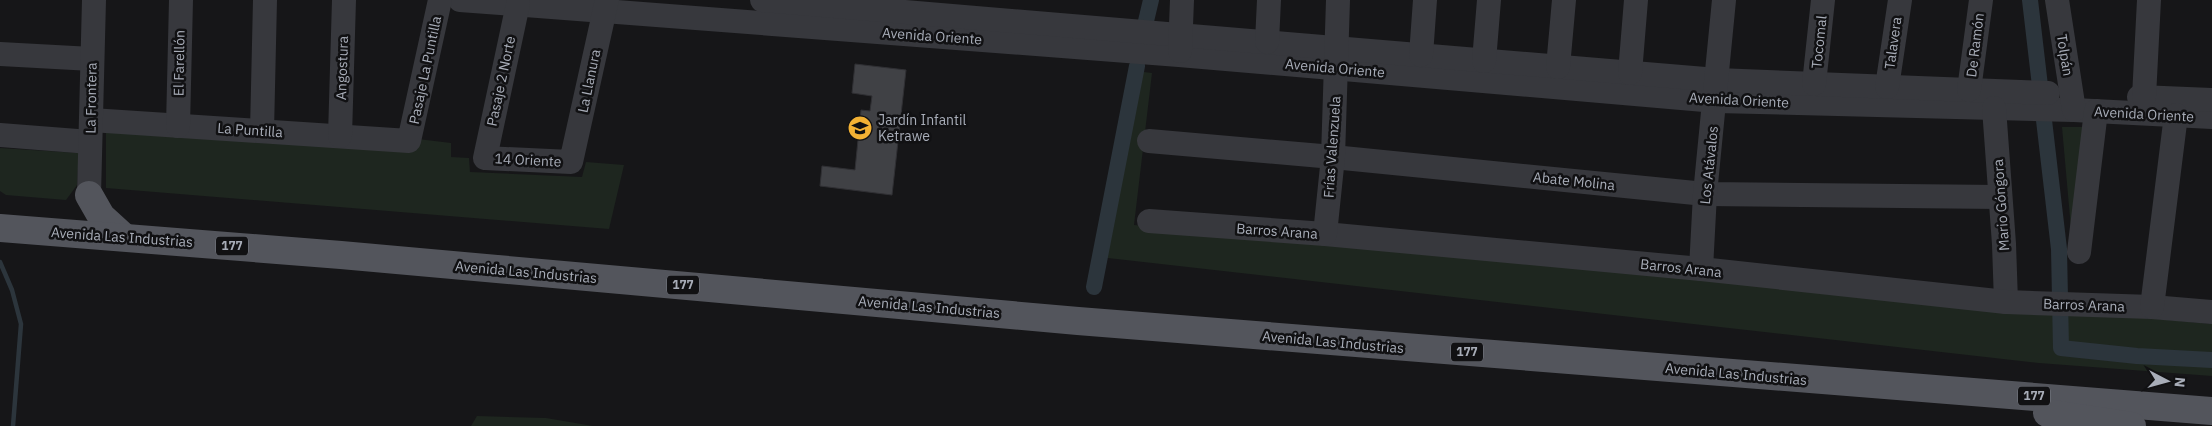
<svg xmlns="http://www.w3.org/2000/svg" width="2212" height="426" font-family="'IBM Plex Sans',sans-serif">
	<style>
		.green { fill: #1e261f }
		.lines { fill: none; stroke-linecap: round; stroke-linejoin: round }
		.stream { stroke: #2c353c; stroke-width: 4.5 }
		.canal { stroke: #2c353c; stroke-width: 16 }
		.building { fill: #404145; stroke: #303034 }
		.minor { stroke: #37383d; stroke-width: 24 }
		.major { stroke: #53555c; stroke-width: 28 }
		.labels { text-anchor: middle; stroke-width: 5; stroke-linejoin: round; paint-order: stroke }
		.shield { fill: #111113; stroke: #7b7e86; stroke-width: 1 }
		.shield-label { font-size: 12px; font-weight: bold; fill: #a8adb8 }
		.street-label { font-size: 14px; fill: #a8adb8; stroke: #111113 }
		.poi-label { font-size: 14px; fill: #a8adb8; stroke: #111113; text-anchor: start }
	</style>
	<rect width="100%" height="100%" fill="#161618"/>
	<g class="green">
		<path d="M1136,71l16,2 -18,152 1078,99v52l-173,-13 -940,-106z"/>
		<path d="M2062,127h28l-18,113z"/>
		<path d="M106,130l312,9 33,4v14l18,1 1,14 112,5 4,-15 38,3 -15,64 -503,-41z"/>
		<path d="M0,148l79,5 -2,32 -11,15 -60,-5 -6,-4z"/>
		<path d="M477,416l69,2 47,8h-122z"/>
	</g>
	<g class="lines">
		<path class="stream" d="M0,262l12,28 9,34 -8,102"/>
		<g class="canal">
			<path d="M2030,0l29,249 2,99 76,8 75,4"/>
			<path d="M1142,38l9,-38"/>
			<path d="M1094,287l43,-221"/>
		</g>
	</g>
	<path class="building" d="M855,64l51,6 -14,125 -72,-9 2,-20 33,4 6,-60 9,1 2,-15 -20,-3z"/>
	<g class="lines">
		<g class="minor">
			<path d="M460,0l719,55 537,46 358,9 138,7"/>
			<path d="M762,0l955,80 331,13"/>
			<path d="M2057,0l17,110"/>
			<path d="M518,4l-33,154 86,4 36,-162"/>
			<path d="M1267,42l2,-42"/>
			<path d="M1180,51l2,-51"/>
			<path d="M0,54l92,5"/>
			<path d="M1421,55l4,-55"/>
			<path d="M1484,61l5,-61"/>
			<path d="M1558,67l6,-67"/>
			<path d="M1630,73l6,-73"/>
			<path d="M1814,84l9,-84"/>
			<path d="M1887,87l13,-87"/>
			<path d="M1969,90l12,-90"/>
			<path d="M2139,97l73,3"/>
			<path d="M2144,97l5,-97"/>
			<path d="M1994,108l10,136 2,58"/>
			<path d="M91,120l318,21 31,-141"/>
			<path d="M178,126l3,-126"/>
			<path d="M262,131l3,-131"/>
			<path d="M0,135l90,7"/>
			<path d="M340,136l4,-136"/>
			<path d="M1149,141l184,16 372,37 295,3"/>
			<path d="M89,195l5,-195"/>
			<path d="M1149,221l176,13 376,35 305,33 146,5 60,5"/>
			<path d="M1325,234l8,-77 5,-157"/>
			<path d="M2079,252l17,-141"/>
			<path d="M1701,269l4,-75 19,-194"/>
			<path d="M2152,307l24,-192"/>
		</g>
		<g class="major">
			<path d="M89,195l12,21 23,21"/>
			<path d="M0,228l341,27 737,66 1134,90"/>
			<path d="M2047,413l85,13"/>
		</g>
	</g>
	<defs>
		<symbol id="school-disc" viewBox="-11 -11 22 22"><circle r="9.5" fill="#f2b134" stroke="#111113"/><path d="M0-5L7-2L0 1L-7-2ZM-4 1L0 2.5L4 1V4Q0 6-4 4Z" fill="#111"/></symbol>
	</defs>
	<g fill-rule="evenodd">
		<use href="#school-disc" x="846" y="114" width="28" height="28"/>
	</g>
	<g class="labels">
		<g class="shield">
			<rect x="216" y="236.5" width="32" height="19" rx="4"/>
			<rect x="667" y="275.5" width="32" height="19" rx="4"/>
			<rect x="1451" y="342.5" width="32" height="19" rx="4"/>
			<rect x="2018" y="386.5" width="32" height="19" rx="4"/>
		</g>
		<g class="shield-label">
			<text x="232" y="250">177</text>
			<text x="683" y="289">177</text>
			<text x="1467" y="356">177</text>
			<text x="2034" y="400">177</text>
		</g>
		<g class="street-label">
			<text transform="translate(932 36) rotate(4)" y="5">Avenida Oriente</text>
			<text transform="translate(1819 42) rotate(-84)" y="5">Tocomal</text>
			<text transform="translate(1893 43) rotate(-82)" y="5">Talavera</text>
			<text transform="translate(1975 45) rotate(-83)" y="5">De Ramón</text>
			<text transform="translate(2065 55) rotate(81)" y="5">Tolpán</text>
			<text transform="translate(179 63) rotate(-89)" y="5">El Farellón</text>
			<text transform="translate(342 68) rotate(-88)" y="5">Angostura</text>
			<text transform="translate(1335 68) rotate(5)" y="5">Avenida Oriente</text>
			<text transform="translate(425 70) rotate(-78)" y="5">Pasaje La Puntilla</text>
			<text transform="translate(501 81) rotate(-78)" y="5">Pasaje 2 Norte</text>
			<text transform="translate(589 81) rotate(-78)" y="5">La Llanura</text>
			<text transform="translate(91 98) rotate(-89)" y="5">La Frontera</text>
			<text transform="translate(1739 100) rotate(3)" y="5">Avenida Oriente</text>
			<text transform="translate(2144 114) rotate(3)" y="5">Avenida Oriente</text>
			<text transform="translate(250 130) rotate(4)" y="5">La Puntilla</text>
			<text transform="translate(1332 147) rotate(-86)" y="5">Frías Valenzuela</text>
			<text transform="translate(528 160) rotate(3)" y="5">14 Oriente</text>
			<text transform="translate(1709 165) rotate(-84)" y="5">Los Atávalos</text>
			<text transform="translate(1574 181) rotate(6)" y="5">Abate Molina</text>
			<text transform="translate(2001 205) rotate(-94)" y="5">Mario Góngora</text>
			<text transform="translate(1277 231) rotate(4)" y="5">Barros Arana</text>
			<text transform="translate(122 237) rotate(4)" y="5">Avenida Las Industrias</text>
			<text transform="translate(1681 268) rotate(6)" y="5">Barros Arana</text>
			<text transform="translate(526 272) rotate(5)" y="5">Avenida Las Industrias</text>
			<text transform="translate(2084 305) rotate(2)" y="5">Barros Arana</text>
			<text transform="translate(929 307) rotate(5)" y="5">Avenida Las Industrias</text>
			<text transform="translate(1333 342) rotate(5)" y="5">Avenida Las Industrias</text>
			<text transform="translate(1736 374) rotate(5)" y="5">Avenida Las Industrias</text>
		</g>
		<g class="poi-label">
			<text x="878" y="125">Jardín Infantil<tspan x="878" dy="16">Ketrawe</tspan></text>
		</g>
	</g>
	<g transform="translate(2167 381) rotate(96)" stroke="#111113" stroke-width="4" paint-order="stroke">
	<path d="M0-4L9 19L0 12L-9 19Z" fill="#a8adb8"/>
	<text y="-8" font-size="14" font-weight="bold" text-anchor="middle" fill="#a8adb8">N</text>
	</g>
</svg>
